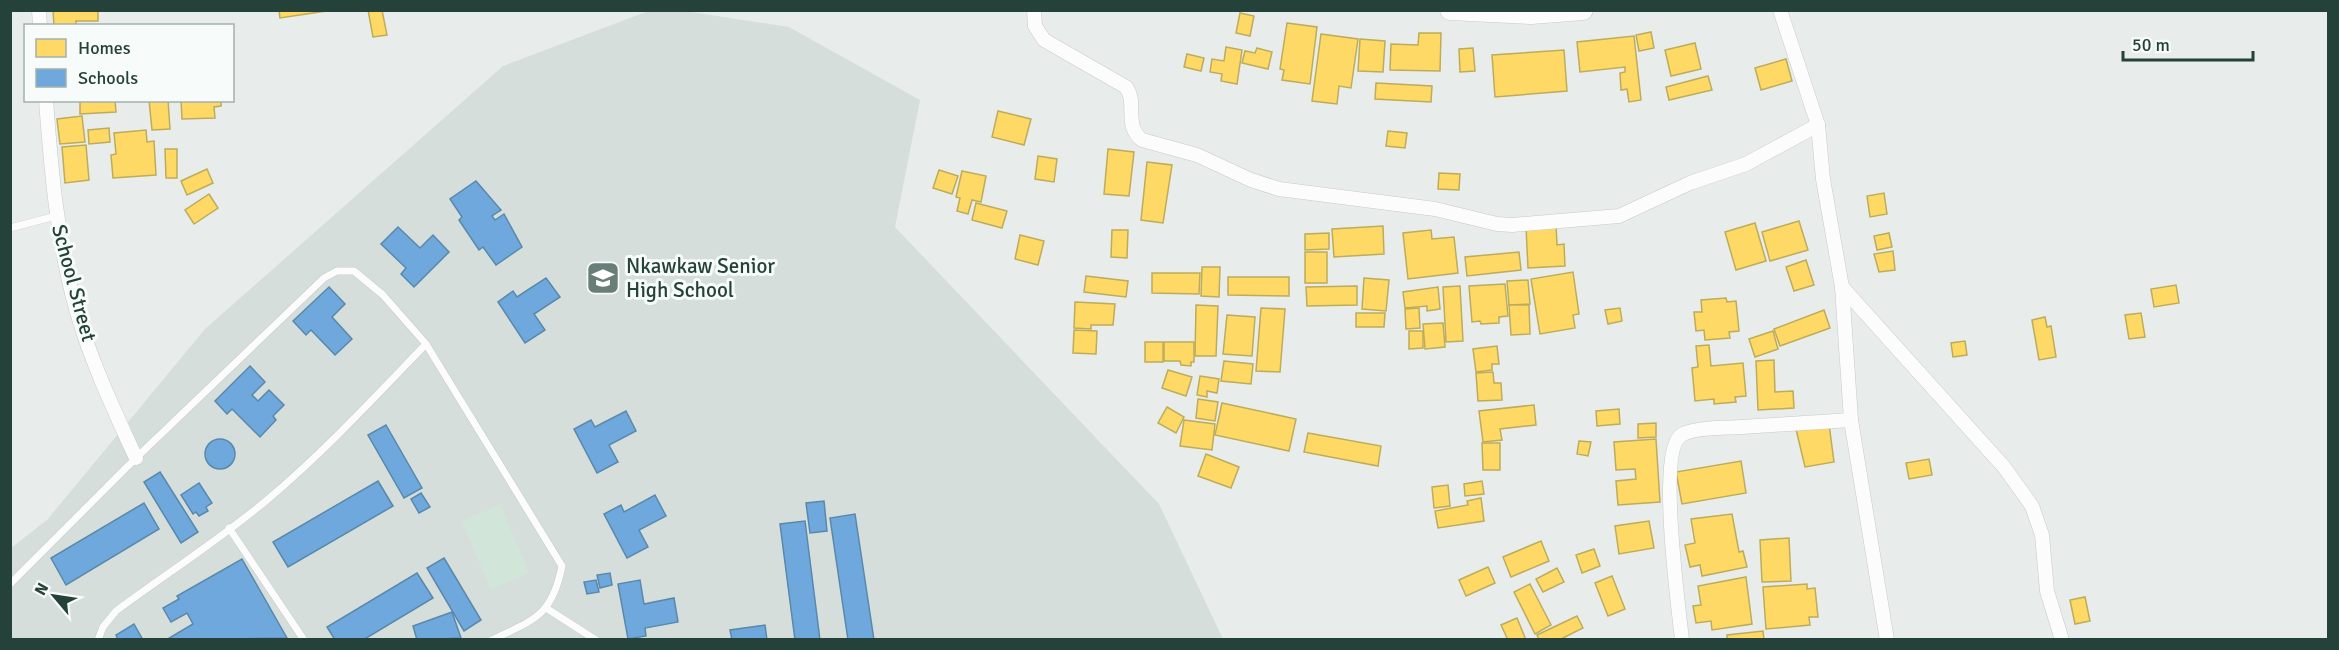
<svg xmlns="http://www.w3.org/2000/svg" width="2339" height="650" font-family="Signika,sans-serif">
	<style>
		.built { fill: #d6dedb }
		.green { fill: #d1e6d8 }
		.homes { fill: #ffd966; stroke: #bdac59; stroke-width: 1.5 }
		.schools { fill: #6fa8dc; stroke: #5889ab; stroke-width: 1.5 }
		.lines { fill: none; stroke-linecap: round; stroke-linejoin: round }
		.lane-casing { stroke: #c5cac8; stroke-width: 8 }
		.street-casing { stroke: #c5cac8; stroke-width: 15 }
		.secondary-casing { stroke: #c3cbc8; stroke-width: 21 }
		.lane { stroke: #fcfcfc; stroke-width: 7 }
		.street { stroke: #fcfcfc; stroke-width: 14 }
		.secondary { stroke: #fcfcfc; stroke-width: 20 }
		.labels { text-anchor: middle; stroke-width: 6; stroke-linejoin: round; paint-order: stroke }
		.poi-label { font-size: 21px; fill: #24423a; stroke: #f7fbf9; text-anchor: start }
		.street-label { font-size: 21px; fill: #24423a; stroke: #f7fbf9 }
	</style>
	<rect width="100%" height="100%" fill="#e8edeb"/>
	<path class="built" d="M651,10l34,1 104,16 131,73 -25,127 264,277 64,135 -1212,1v-92l36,-28 158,-191 298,-263z"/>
	<path class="green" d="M500,505l29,68 -38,16 -29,-68z"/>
	<g class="homes">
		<path d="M53,10h45v11h-22v5h-22z"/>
		<path d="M279,10h47v1l-46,7z"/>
		<path d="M368,10h14l5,25 -14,2z"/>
		<path d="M1240,13l14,3 -4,20 -14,-3z"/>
		<path d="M1287,23l30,4 -7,57 -28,-4 2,-10 -4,-1z"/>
		<path d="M1651,32l3,16 -15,3 -3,-16z"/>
		<path d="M1419,33h22l-1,38 -50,-1 1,-26 27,1z"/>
		<path d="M1321,34l37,5 -7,49 -12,-2 -2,18 -25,-3z"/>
		<path d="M1634,36l7,64 -12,2 -2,-13 -6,1 -1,-17 5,-1v-5l-45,5 -3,-30z"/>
		<path d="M1360,39l25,2 -2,31 -25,-1z"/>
		<path d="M1695,43l6,26 -30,7 -6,-26z"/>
		<path d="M1226,47l16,3 -5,34 -16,-3 1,-7 -12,-2 2,-13 12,2z"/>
		<path d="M1257,48l15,4 -4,17 -26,-6 3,-12 10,2z"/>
		<path d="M1473,48l2,23 -15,1 -1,-23z"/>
		<path d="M1564,50l3,41 -72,6 -3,-42z"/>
		<path d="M1187,54l17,4 -3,13 -17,-4z"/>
		<path d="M1786,59l6,22 -31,9 -6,-22z"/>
		<path d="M1708,76l4,14 -43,10 -3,-13z"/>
		<path d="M1376,83l56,3 -1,16 -56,-3z"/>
		<path d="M80,100h35l1,12 -36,2z"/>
		<path d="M149,100h19l2,29 -18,1z"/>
		<path d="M181,100h40v6l-7,1 1,11 -33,1z"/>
		<path d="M998,111l33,8 -7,26 -32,-8z"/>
		<path d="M82,116l3,26 -25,2 -3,-25z"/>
		<path d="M109,128l1,14 -21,2 -1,-14z"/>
		<path d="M146,130l1,12 7,-1 2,34 -43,3 -2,-23 5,-1 -2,-21z"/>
		<path d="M1388,131l19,2 -2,15 -19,-2z"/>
		<path d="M86,145l3,35 -24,3 -3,-36z"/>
		<path d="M165,149h12v29h-11z"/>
		<path d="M1108,149l26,3 -5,44 -25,-2z"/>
		<path d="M1038,156l19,3 -3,23 -19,-3z"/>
		<path d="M1147,162l25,3 -9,58 -22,-3z"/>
		<path d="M207,169l6,14 -26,12 -6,-14z"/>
		<path d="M939,170l19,6 -6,18 -19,-6z"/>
		<path d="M962,171l24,5 -5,26 -9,-2 -4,14 -11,-3 3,-13 -4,-1z"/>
		<path d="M1439,173l21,1 -1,16 -21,-1z"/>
		<path d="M1884,193l3,21 -17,3 -3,-21z"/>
		<path d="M209,194l9,14 -24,16 -9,-14z"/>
		<path d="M976,203l31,8 -5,17 -30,-8z"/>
		<path d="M1799,221l9,29 -38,11 -8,-29z"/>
		<path d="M1755,223l11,38 -30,9 -11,-38z"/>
		<path d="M1556,225l1,20 7,-1 1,22 -37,2 -2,-41z"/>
		<path d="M1383,226l1,28 -50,3 -2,-28z"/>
		<path d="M1112,230h16l-1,28 -16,-1z"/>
		<path d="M1431,230l1,9 22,-2 4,36 -50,6 -5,-46z"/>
		<path d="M1329,233v16l-24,1v-16z"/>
		<path d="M1889,233l3,14 -15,3 -3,-14z"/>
		<path d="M1020,235l24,6 -6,24 -23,-6z"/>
		<path d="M1893,251l2,19 -16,2 -5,-18z"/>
		<rect x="1305" y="252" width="22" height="31"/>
		<path d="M1519,252l2,18 -54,6 -2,-19z"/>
		<path d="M1806,260l8,25 -20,6 -8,-24z"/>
		<path d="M1202,267h18l-1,30 -18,-1z"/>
		<path d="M1573,272l6,42 -6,1 2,13 -35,6 -9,-55z"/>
		<path d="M1152,273h48l-1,21 -47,-1z"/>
		<path d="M1086,276l42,5 -2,16 -42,-5z"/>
		<path d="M1228,277h61v19l-61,-1z"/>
		<path d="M1364,278l25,2 -3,31 -24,-2z"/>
		<path d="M1528,280l2,24 -21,1 -2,-24z"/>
		<path d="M1505,284l3,32 -9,1v6l-18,1 -1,-3 -8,1 -3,-36z"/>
		<path d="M2176,285l3,18 -25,4 -3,-18z"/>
		<path d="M1357,286v19l-50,1 -1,-19z"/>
		<path d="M1460,286l3,55 -17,1 -3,-55z"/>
		<path d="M1438,287l2,22 -13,2v-5l-22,2 -2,-16z"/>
		<path d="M1726,298l1,4 9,-1 3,30 -10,1 1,6 -25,2 -1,-10 -8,1 -2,-19h8l-1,-12z"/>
		<path d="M1075,302l40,2 -2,21h-22v4l-17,-1z"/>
		<path d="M1196,305l22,1 -2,50h-21z"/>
		<path d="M1509,305h20l1,29 -19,1z"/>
		<path d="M1261,308l24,1 -5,63 -24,-1z"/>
		<path d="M1419,308l1,20 -14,1 -1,-20z"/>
		<path d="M1620,308l2,13 -14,3 -3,-14z"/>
		<path d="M1824,310l6,18 -50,18 -6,-17z"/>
		<path d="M1356,313h29l-1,14h-28z"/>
		<path d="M2141,313l4,24 -16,2 -4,-24z"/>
		<path d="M1227,315l28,2 -3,39 -29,-2z"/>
		<path d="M2045,317l2,10 4,-1 5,31 -17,3 -7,-40z"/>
		<path d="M1443,323l2,24 -20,2 -2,-25z"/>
		<path d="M1074,330l23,1 -1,23 -23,-1z"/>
		<path d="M1409,331h14v17l-14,1z"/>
		<path d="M1773,331l5,18 -23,8 -6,-18z"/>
		<path d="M1965,341l2,14 -14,2 -2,-14z"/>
		<rect x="1145" y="342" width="18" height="20"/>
		<path d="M1164,342h30v20h-3v4l-10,-1 -1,-4h-16z"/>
		<path d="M1709,345l2,21 32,-3 3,33 -11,1 1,5 -22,2v-5l-19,2 -3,-33 6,-1 -2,-21z"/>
		<path d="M1497,346l2,18h-7v6l-16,2 -3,-23z"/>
		<path d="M1774,360l1,32 18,-1 1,17 -36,2 -2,-49z"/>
		<path d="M1224,361l29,3 -2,20 -30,-3z"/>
		<path d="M1168,370l24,7 -6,19 -24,-8z"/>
		<path d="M1493,372l1,11h7l1,17 -24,1 -2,-28z"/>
		<path d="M1200,376l19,3 -2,14 -10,-2v6l-10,-2z"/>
		<path d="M1198,399l20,3 -3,19 -19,-3z"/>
		<path d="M1222,403l74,16 -7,32 -74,-16z"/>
		<path d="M1534,405l2,20 -36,4 2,11 -19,2 -4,-31z"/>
		<path d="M1167,407l17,10 -8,16 -18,-10z"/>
		<path d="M1619,409l1,15 -23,2 -1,-15z"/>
		<path d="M1184,420l31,4 -3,26 -32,-4z"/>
		<path d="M1656,423v14l-18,1v-14z"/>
		<path d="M1829,424l5,38 -29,5 -9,-38z"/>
		<path d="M1308,433l73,13 -3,20 -74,-14z"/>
		<path d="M1656,439l4,63 -42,3 -2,-24 20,-2 -1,-10 -19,1 -2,-28z"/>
		<path d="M1579,441l12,1 -3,14 -11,-2z"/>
		<path d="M1482,443h18v27h-17z"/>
		<path d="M1206,454l33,13 -8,21 -33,-12z"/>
		<path d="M1929,459l3,16 -23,4 -3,-16z"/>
		<path d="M1741,461l5,32 -64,11 -6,-32z"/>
		<path d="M1482,481l2,13 -19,2 -1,-12z"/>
		<path d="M1448,485l2,21 -16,2 -2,-21z"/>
		<path d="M1481,498l3,23 -46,7 -3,-17 33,-6 -1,-4z"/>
		<path d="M1732,514l7,38 4,-1 4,16 -45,9 -2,-11 -10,2 -5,-22 10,-2 -4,-24z"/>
		<path d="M1649,521l5,27 -35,6 -4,-28z"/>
		<path d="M1789,538l2,43 -29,1 -2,-42z"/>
		<path d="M1541,541l8,20 -38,16 -8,-20z"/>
		<path d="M1594,549l6,17 -18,7 -6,-18z"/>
		<path d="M1488,567l7,16 -29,13 -7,-16z"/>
		<path d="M1557,568l7,14 -21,10 -7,-13z"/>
		<path d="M1612,576l13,33 -17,7 -13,-33z"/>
		<path d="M1746,577l6,47 -40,6 -1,-9 -15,2 -3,-17 8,-1 -3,-19z"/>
		<path d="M1530,584l21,41 -16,9 -21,-42z"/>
		<path d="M1807,584v5l8,-1 3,29h-9l1,8 -44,4 -3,-42z"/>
		<path d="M2085,597l5,24 -15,3 -5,-24z"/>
		<path d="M1577,616l6,12 -24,12h-20l-2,-5z"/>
		<path d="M1517,618l9,22h-18l-7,-15z"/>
		<path d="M1763,631l1,9h-37v-5z"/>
	</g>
	<g class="schools">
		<path d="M476,181l25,29 -9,6 3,4 9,-6 18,33 -26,18 -13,-18 -4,3 -20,-30 3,-3 -12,-18z"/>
		<path d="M398,227l22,21 13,-13 16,17 -35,35 -13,-13 5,-6 -25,-24z"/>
		<path d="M546,278l14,19 -26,17 11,16 -20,13 -27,-41 15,-11 4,6z"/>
		<path d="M329,287l16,17 -13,13 20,22 -17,16 -24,-25 -5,5 -13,-14z"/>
		<path d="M250,366l15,16 -13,13 6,6 11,-11 15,15 -11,11 3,4 -16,17 -28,-28 -5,5 -12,-13z"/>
		<path d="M626,411l10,20 -27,14 9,17 -21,11 -23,-44 17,-9 4,7z"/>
		<path d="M386,425l36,63 -18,10 -36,-63z"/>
		<circle cx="220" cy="454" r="15"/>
		<path d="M160,472l38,60 -17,11 -37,-61z"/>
		<path d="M378,481l15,25 -105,61 -15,-25z"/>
		<path d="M199,483l13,20 -6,4 2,4 -9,5 -3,-4 -3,2 -12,-19z"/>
		<path d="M421,493l9,14 -11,6 -8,-14z"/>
		<path d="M655,495l11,21 -27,14 9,17 -21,11 -23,-44 17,-9 3,7z"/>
		<path d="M824,501l3,30 -17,2 -4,-30z"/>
		<path d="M144,503l15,26 -93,56 -15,-27z"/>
		<path d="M855,514l19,126h-26l-18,-122z"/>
		<path d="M805,521l15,119h-25l-15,-116z"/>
		<path d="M444,558l37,62 -17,11 -37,-63z"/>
		<path d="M242,559l45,79 -121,2 27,-16 -6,-11 -16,9 -8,-14 16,-9 -2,-3z"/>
		<path d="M417,573l16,25 -70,42h-28l-8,-13z"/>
		<path d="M610,573l2,12 -12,3 -3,-13z"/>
		<path d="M596,580l3,12 -12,2 -3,-12z"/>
		<path d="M640,580l4,24 30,-6 4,24 -33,6 1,8 -18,3 -10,-55z"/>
		<path d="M452,612l9,26 -44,2 -4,-14z"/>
		<path d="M134,624l9,16h-25l-2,-5z"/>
		<path d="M765,625l2,15h-35l-2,-10z"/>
	</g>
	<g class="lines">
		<defs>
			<g id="lane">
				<path d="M10,228l46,-12"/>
				<path d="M229,528l75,112"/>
				<path d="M10,584l126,-126 188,-180 13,-7h17l29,24 43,49 136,222c-10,50 -27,53 -70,74"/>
				<path d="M546,608l50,32"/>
				<path d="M98,640l5,-13 13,-16c50,-37 103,-71 151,-111 57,-48 108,-103 159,-156"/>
			</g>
			<g id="street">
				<path d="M39,10l1,16"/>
				<path d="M1034,10l1,16 9,14 82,47c12,16 -3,38 16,53l55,15 54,25 28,9 156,20 62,15 15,1 107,-9 71,-33 56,-19 72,-39"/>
				<path d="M1780,10l38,115 5,54 19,108 9,133 36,220"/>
				<path d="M46,100c5,69 11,138 29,205 14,52 38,103 61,153"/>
				<path d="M1842,287l162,180 28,39 10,29 5,56 15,49"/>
				<path d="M1682,640c-3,-30 -26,-194 1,-206 16,-7 41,-6 59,-7 36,-2 73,-5 109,-7"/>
			</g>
			<path id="secondary" d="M1450,10l81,4 52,-4"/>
		</defs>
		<use href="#lane" class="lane-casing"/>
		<use href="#street" class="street-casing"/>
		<use href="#secondary" class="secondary-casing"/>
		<use href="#lane" class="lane"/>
		<use href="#street" class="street"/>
		<use href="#secondary" class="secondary"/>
	</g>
	<defs>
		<symbol id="school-square" viewBox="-11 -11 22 22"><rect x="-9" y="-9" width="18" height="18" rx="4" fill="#697e78" stroke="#f7fbf9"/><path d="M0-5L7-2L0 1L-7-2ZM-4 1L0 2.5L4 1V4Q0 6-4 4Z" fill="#fff"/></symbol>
	</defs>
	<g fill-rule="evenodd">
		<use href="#school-square" x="584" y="259" width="38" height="38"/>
	</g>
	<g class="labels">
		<g class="poi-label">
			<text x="626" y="273">Nkawkaw Senior<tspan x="626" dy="24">High School</tspan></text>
		</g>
		<g class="street-label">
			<text transform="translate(74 283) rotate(75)" y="7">School Street</text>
		</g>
	</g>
	<rect width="2339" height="650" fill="none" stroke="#24423a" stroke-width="24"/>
	<rect x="24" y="24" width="210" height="78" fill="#f7fbf9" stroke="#a3b1ad" stroke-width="1.5"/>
	<rect x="36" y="39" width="30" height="18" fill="#ffd966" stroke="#a3b1ad" stroke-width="1.5"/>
	<text x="78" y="54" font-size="18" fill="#24423a">Homes</text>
	<rect x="36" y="69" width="30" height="18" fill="#6fa8dc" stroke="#a3b1ad" stroke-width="1.5"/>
	<text x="78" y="84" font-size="18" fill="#24423a">Schools</text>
	<g transform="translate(54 596) rotate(299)" stroke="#f7fbf9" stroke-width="4.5" paint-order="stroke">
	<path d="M0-4.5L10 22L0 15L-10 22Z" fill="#24423a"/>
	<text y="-9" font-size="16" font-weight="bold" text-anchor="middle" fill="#24423a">N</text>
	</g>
	<path d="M2123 51v9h130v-9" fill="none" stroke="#24423a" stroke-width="3"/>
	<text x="2132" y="51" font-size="18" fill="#24423a" stroke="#f7fbf9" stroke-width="4.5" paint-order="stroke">50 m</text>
</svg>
